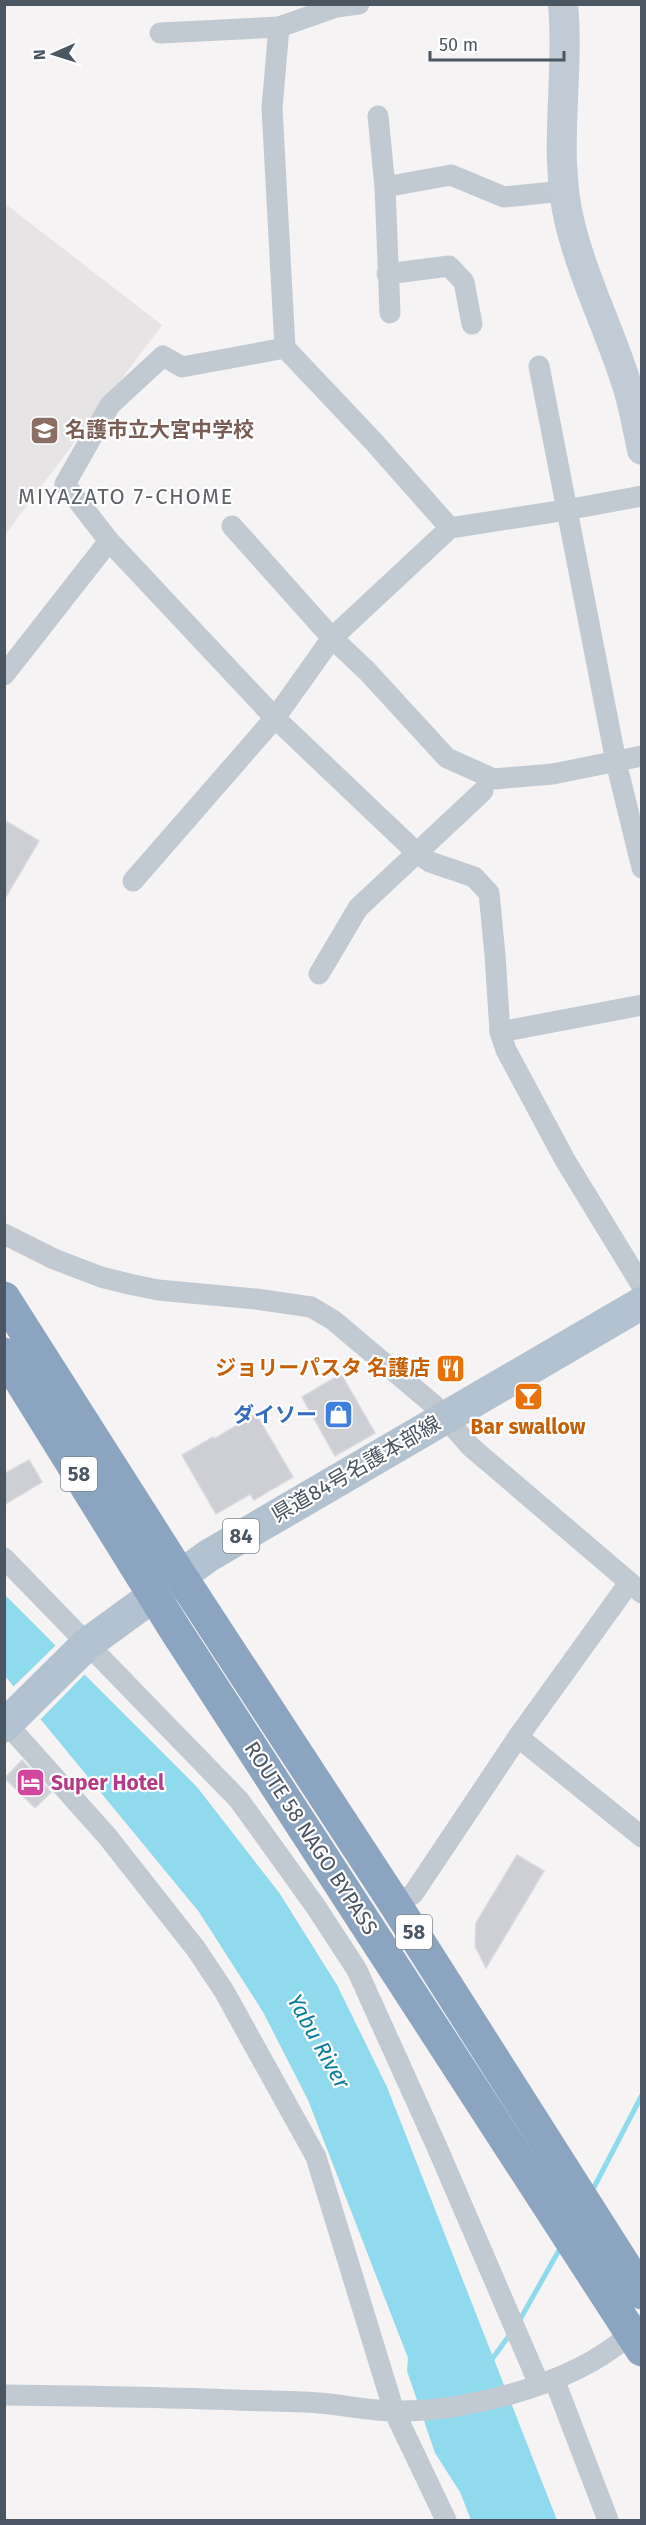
<svg xmlns="http://www.w3.org/2000/svg" width="646" height="2525" font-family="'Fira Sans','Noto Sans JP',sans-serif">
	<style>
		.education { fill: #e6e4e5 }
		.water { fill: #90daee }
		.pier { fill: #f5f3f3 }
		.lines { fill: none; stroke-linecap: round; stroke-linejoin: round }
		.stream { stroke: #90daee; stroke-width: 5 }
		.building { fill: #cdcfd5; stroke: #d7d9de; stroke-width: 1.5 }
		.street { stroke: #c1cad2; stroke-width: 21 }
		.secondary { stroke: #c1cbd6; stroke-width: 30 }
		.primary { stroke: #b3c2d1; stroke-width: 33 }
		.highway { stroke: #8ba5c1; stroke-width: 33 }
		.labels { text-anchor: middle; stroke-width: 4.5; stroke-linejoin: round; paint-order: stroke }
		.shield { fill: #fff; stroke: #808990; stroke-width: 1.5 }
		.shield-label { font-size: 20px; font-weight: bold; fill: #4a5661 }
		.education-label { font-size: 21px; font-weight: bold; fill: #785e54; stroke: #fff; text-anchor: start }
		.food-label { font-size: 21px; font-weight: bold; fill: #c56008; stroke: #fff; text-anchor: end }
		.shop-label { font-size: 21px; font-weight: bold; fill: #366cbe; stroke: #fff; text-anchor: end }
		.street-label { font-size: 21px; fill: #4a5661; stroke: #fff }
		.hotel-label { font-size: 21px; font-weight: bold; fill: #b23c85; stroke: #fff; text-anchor: start }
		.neighbourhood-label { font-size: 22px; letter-spacing: 1.5px; fill: #5f6368; stroke: #fff }
		.water-label { font-size: 22px; font-style: italic; fill: #0c7c9b; stroke: #fff }
	</style>
	<rect width="100%" height="100%" fill="#f5f3f3"/>
	<path class="education" d="M4,203l158,122 -157,210h-1z"/>
	<path class="water" d="M4,1594l193,193 83,107 57,91 50,102 170,433h-86l-11,-28 -25,-39 -28,-82 1,-13 -100,-258 -45,-88 -64,-100 -194,-236z"/>
	<path class="pier" d="M57,1644l29,29 -48,49 -27,-33z"/>
	<g class="lines">
		<g class="stream">
			<path d="M591,2193l51,-98"/>
			<path d="M518,2323l44,-78"/>
			<path d="M490,2362l21,-29"/>
		</g>
	</g>
	<g class="building">
		<path d="M4,820l35,21 -35,59z"/>
		<path d="M341,1374l34,59 -40,23 -33,-59z"/>
		<path d="M256,1414l37,63 -39,23 -4,-6 -34,20 -34,-59 31,-18 1,2z"/>
		<path d="M29,1460l13,22 -38,23v-31z"/>
		<path d="M22,1760l29,32 -16,16 -30,-30z"/>
		<path d="M517,1855l27,16 -58,97 -11,-22 1,-23z"/>
	</g>
	<g class="lines">
		<g class="street">
			<path d="M279,27l-7,81 13,240 89,94 76,86"/>
			<path d="M160,33l119,-6 57,-20 23,-3"/>
			<path d="M378,116l7,71 5,126"/>
			<path d="M385,187l66,-12 53,22 60,-6"/>
			<path d="M387,274l62,-8 15,16 8,42"/>
			<path d="M539,366l77,396 26,106"/>
			<path d="M232,526l100,112 35,33 80,87 47,21 59,-5 89,-18"/>
			<path d="M109,541l166,177 142,135 13,9 44,15 15,16 6,62 5,77 6,18 59,110 77,126"/>
			<path d="M4,675l105,-134 -44,-57 45,-79 53,-49 19,11 103,-19"/>
			<path d="M133,881l142,-163 57,-80 118,-110 116,-18 76,-14"/>
			<path d="M319,974l39,-66 125,-117"/>
			<path d="M500,1032l142,-27"/>
			<path d="M4,1234l50,25 47,18 28,7 29,6 98,9 55,8 22,13 101,85 37,42 171,146"/>
			<path d="M4,1558l235,242 77,107 41,63 80,177 102,237"/>
			<path d="M7,1724l100,112 89,113 28,42 92,166 78,254 52,109"/>
			<path d="M518,1737l124,100"/>
			<path d="M395,1904l18,-10 105,-157 111,-154"/>
			<path d="M554,2379l54,141"/>
			<path d="M4,2395c78,1 156,2 233,5 27,1 55,1 82,3 25,2 51,8 77,8 76,1 191,-30 243,-86"/>
		</g>
		<path class="secondary" d="M563,4c7,73 -11,148 7,220 13,53 38,103 55,155 8,22 12,47 17,71"/>
		<path class="primary" d="M4,1726l83,-82 121,-88 434,-253"/>
		<g class="highway">
			<path d="M4,1298l176,277 215,329 247,389"/>
			<path d="M4,1354l172,277 466,719"/>
		</g>
	</g>
	<defs>
		<symbol id="school-square" viewBox="-11 -11 22 22"><rect x="-9" y="-9" width="18" height="18" rx="4" fill="#8d6e63" stroke="#fff"/><path d="M0-5L7-2L0 1L-7-2ZM-4 1L0 2.5L4 1V4Q0 6-4 4Z" fill="#fff"/></symbol>
		<symbol id="restaurant-square" viewBox="-11 -11 22 22"><rect x="-9" y="-9" width="18" height="18" rx="4" fill="#e8710a" stroke="#fff"/><path d="M-5-6h1v4h1v-4h1v4h1v-4h1v5L-1.5 .5V6h-2V.5L-5-1ZM5-6V6H3V1.5H1.5Q1.5-4 5-6Z" fill="#fff"/></symbol>
		<symbol id="bar-square" viewBox="-11 -11 22 22"><rect x="-9" y="-9" width="18" height="18" rx="4" fill="#e8710a" stroke="#fff"/><path d="M-6-5H6L.8 .8V4.5H3.5V6h-7V4.5H-.8V.8Z" fill="#fff"/></symbol>
		<symbol id="shop-square" viewBox="-11 -11 22 22"><rect x="-9" y="-9" width="18" height="18" rx="4" fill="#3f7fe0" stroke="#fff"/><path d="M-5-2.5h2.3a2.7 3.5 0 0 1 5.4 0H5L5.5 6h-11ZM-1.5-2.5h3a1.5 2.3 0 0 0-3 0Z" fill="#fff"/></symbol>
		<symbol id="hotel-square" viewBox="-11 -11 22 22"><rect x="-9" y="-9" width="18" height="18" rx="4" fill="#d1479c" stroke="#fff"/><path d="M-6-4.5h1.5V1H6V5H4.5V3h-9V5H-6ZM-4 0a1.8 1.8 0 1 1 3.6 0ZM.5 0V-2.5h3Q6-2.5 6 0Z" fill="#fff"/></symbol>
	</defs>
	<g fill-rule="evenodd">
		<use href="#school-square" x="28" y="414" width="33" height="33"/>
		<use href="#restaurant-square" x="434" y="1352" width="33" height="33"/>
		<use href="#bar-square" x="512" y="1380" width="33" height="33"/>
		<use href="#shop-square" x="322" y="1398" width="33" height="33"/>
		<use href="#hotel-square" x="14" y="1766" width="33" height="33"/>
	</g>
	<g class="labels">
		<g class="shield">
			<rect x="61" y="1457" width="36" height="34" rx="4.5"/>
			<rect x="223" y="1519" width="36" height="34" rx="4.5"/>
			<rect x="396" y="1915" width="36" height="34" rx="4.5"/>
		</g>
		<g class="shield-label">
			<text x="79" y="1481">58</text>
			<text x="241" y="1543">84</text>
			<text x="414" y="1939">58</text>
		</g>
		<g class="education-label">
			<text x="65" y="437">名護市立大宮中学校</text>
		</g>
		<g class="food-label">
			<text x="430" y="1375">ジョリーパスタ 名護店</text>
			<text x="528" y="1434" text-anchor="middle">Bar swallow</text>
		</g>
		<g class="shop-label">
			<text x="317" y="1422">ダイソー</text>
		</g>
		<g class="street-label">
			<text transform="translate(356 1469) rotate(-30)" y="7">県道84号名護本部線</text>
			<text transform="translate(311 1838) rotate(57)" y="7">ROUTE 58 NAGO BYPASS</text>
		</g>
		<g class="hotel-label">
			<text x="51" y="1790">Super Hotel</text>
		</g>
		<g class="neighbourhood-label">
			<text x="126" y="504">MIYAZATO 7-CHOME</text>
		</g>
		<g class="water-label">
			<text transform="translate(319 2041) rotate(61)" y="8">Yabu River</text>
		</g>
	</g>
	<rect width="646" height="2525" fill="none" stroke="#4a5661" stroke-width="12"/>
	<g transform="translate(54 54) rotate(267)" stroke="#ffffff" stroke-width="4.5" paint-order="stroke">
	<path d="M0-4.5L10 22L0 15L-10 22Z" fill="#4a5661"/>
	<text y="-9" font-size="16" font-weight="bold" text-anchor="middle" fill="#4a5661">N</text>
	</g>
	<path d="M430 51v9h134v-9" fill="none" stroke="#4a5661" stroke-width="3"/>
	<text x="439" y="51" font-size="18" fill="#4a5661" stroke="#ffffff" stroke-width="4.5" paint-order="stroke">50 m</text>
</svg>
